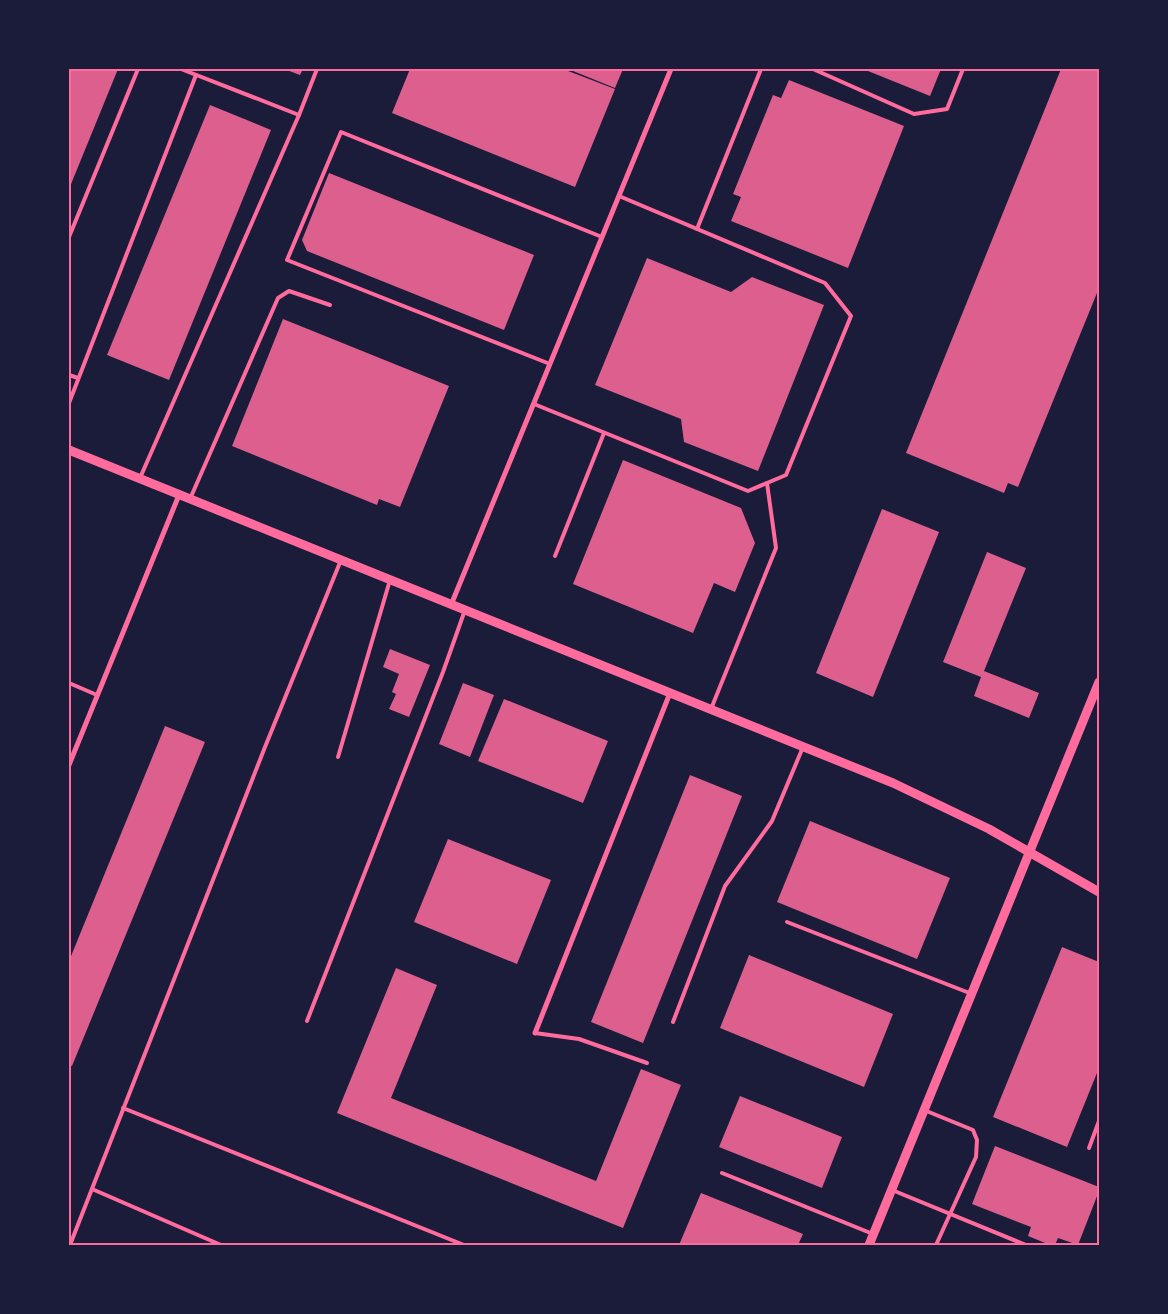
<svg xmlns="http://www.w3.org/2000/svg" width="1168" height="1314" font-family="Rubik,sans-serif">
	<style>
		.building { fill: #dd5f8e }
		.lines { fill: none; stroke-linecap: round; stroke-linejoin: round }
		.service { stroke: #ff6b9d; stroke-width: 4 }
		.minor { stroke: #ff6b9d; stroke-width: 5 }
		.tertiary { stroke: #ff6b9d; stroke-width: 9 }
		.neatline { fill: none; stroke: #ff6b9d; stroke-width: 2 }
	</style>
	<rect width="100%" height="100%" fill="#1b1b3a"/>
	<g class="building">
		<path d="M69,69h49l-49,120z"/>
		<path d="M284,69h19l-3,6z"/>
		<path d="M410,69h153l52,20 -40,98 -183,-74z"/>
		<path d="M568,69h55l-8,19z"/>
		<path d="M863,69h78l-11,27z"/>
		<path d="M1061,69h38v219l-81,199 -10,-4 -4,10 -98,-40z"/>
		<path d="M789,80l115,46 -56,142 -117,-47 10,-24 -8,-3 40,-99 8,3z"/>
		<path d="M210,105l61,25 -102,250 -62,-25z"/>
		<path d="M329,173l205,82 -30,75 -197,-79 -5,-11z"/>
		<path d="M647,258l84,34 21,-15 72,28 -66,166 -74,-29 -3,-23 -86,-34z"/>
		<path d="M283,319l166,67 -49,121 -21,-8 -2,6 -145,-59z"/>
		<path d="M623,460l118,48 14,35 -20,49 -21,-9 -21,50 -120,-49z"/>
		<path d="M882,509l57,23 -66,165 -57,-24z"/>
		<path d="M987,552l39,16 -42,103 55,22 -10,25 -55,-22 7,-19 -38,-15z"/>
		<path d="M390,649l40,16 -21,52 -20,-8 7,-15 -4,-2 7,-18 -16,-7z"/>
		<path d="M463,683l31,12 -24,62 -31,-13z"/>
		<path d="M504,699l104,42 -25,62 -105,-42z"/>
		<path d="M165,726l40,16 -133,324 -3,-1v-104z"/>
		<path d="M690,775l52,21 -99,247 -52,-21z"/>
		<path d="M810,821l140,57 -33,81 -140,-57z"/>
		<path d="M448,839l103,41 -34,84 -103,-42z"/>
		<path d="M1062,947l37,15v106l-32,79 -74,-30z"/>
		<path d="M749,955l144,59 -29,73 -144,-59z"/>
		<path d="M396,968l41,17 -46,113 205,83 45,-112 40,16 -58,143 -286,-115z"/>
		<path d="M740,1096l102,41 -20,51 -103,-41z"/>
		<path d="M995,1146l104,41v4l-21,54 -20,-7 -3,7h-5l-22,-9 3,-9 -59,-23z"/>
		<path d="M701,1193l102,41 -5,11h-119z"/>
	</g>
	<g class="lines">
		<g class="service">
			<path d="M181,69l118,46"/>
			<path d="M813,69l101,45 33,-5 16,-40"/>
			<path d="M697,229l64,-160"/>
			<path d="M69,237l69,-168"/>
			<path d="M550,364l-263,-104 54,-128 261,105"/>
			<path d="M69,375l9,3"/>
			<path d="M69,403l127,-328"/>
			<path d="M534,404l214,87 38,-16 65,-159 -26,-33 -206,-87"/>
			<path d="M140,478l159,-363 18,-46"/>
			<path d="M190,499l88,-201 11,-7 41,14"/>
			<path d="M555,556l49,-123"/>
			<path d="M69,683l28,12"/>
			<path d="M711,709l65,-161 -9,-65"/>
			<path d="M338,757l52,-177"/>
			<path d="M787,922l185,72"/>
			<path d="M307,1021l136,-349 22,-62"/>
			<path d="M673,1022l52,-136 47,-65 31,-74"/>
			<path d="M535,1033l44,6 68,24"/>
			<path d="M123,1108l341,137"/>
			<path d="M924,1110l49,20 4,10 -1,17 -40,88"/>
			<path d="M1089,1148l10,-27"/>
			<path d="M722,1173l151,61"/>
			<path d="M92,1189l129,56"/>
			<path d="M892,1190l134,55"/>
			<path d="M70,1245l195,-498 76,-187"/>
		</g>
		<g class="minor">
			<path d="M451,605l220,-536"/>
			<path d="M69,765l110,-270"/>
			<path d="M535,1033l135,-340"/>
		</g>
		<g class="tertiary">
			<path d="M69,450l824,333 96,46 110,63"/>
			<path d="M869,1245l230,-563"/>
		</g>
	</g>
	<rect width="1168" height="1314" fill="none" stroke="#1b1b3a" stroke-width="140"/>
	<rect x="70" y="70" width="1028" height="1174" class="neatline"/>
</svg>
